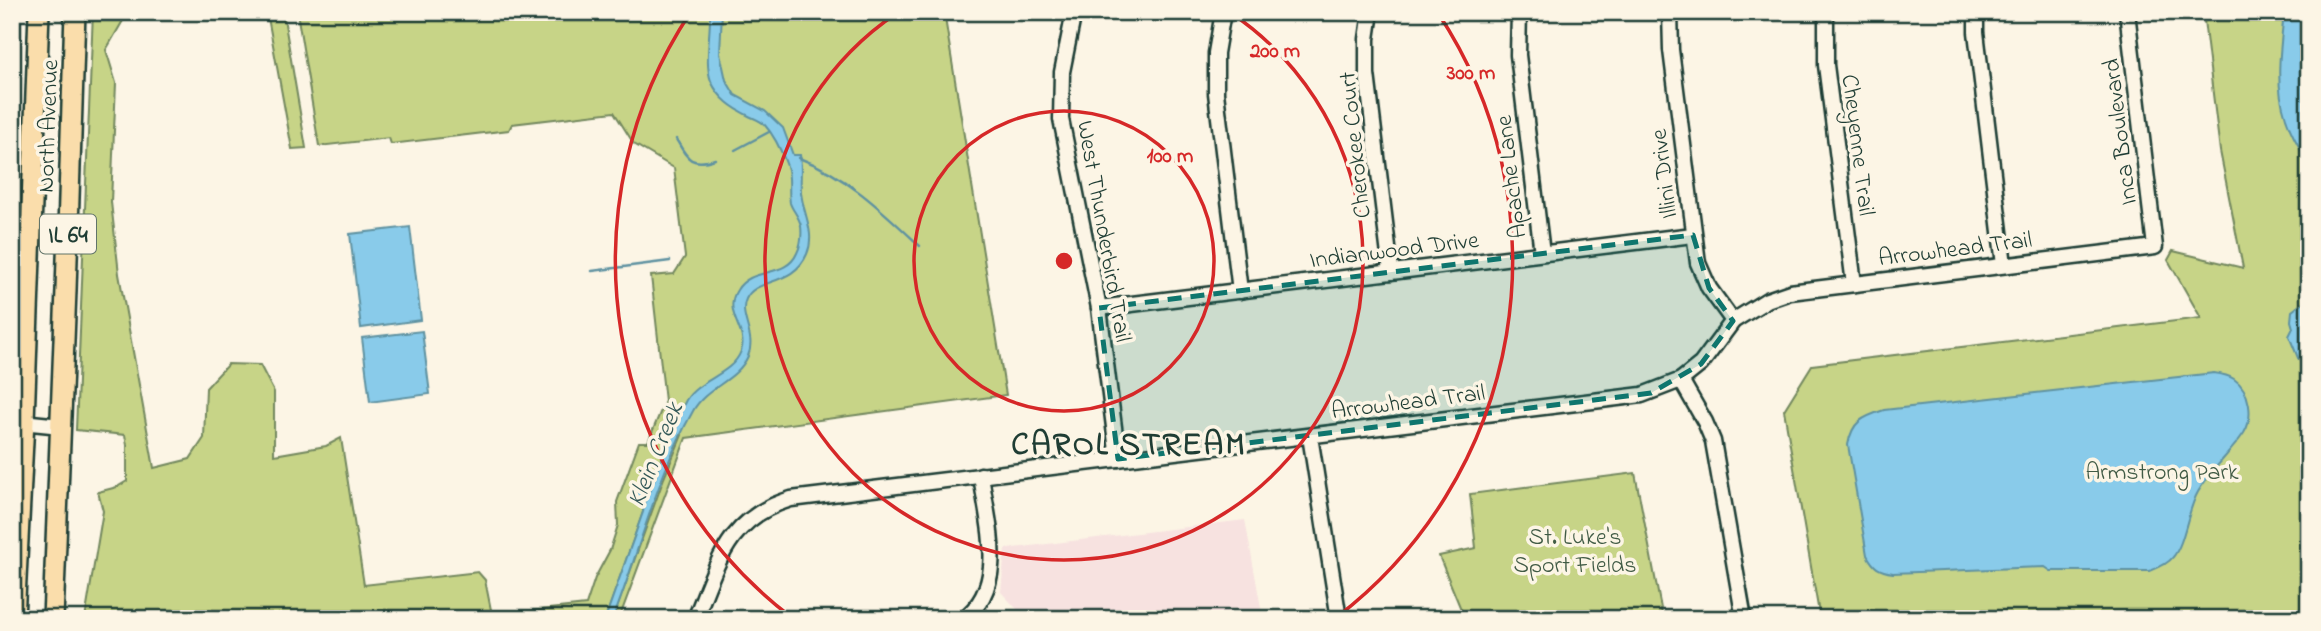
<svg xmlns="http://www.w3.org/2000/svg" width="2321" height="631" font-family="'Indie Flower',sans-serif">
	<style>
		.built { fill: #f7e2e0 }
		.green { fill: #c7d487; stroke: #73885e; stroke-width: 2 }
		.water { fill: #89cbea; stroke: #5f92a1; stroke-width: 2 }
		.lines { fill: none; stroke-linecap: round; stroke-linejoin: round }
		.stream { stroke: #5f92a1; stroke-width: 2.5 }
		.minor-casing { stroke: #1f3d34; stroke-width: 19 }
		.major-casing { stroke: #1f3d34; stroke-width: 24 }
		.minor { stroke: #fcf5e5; stroke-width: 14 }
		.major { stroke: #faddab; stroke-width: 19 }
		.marked { fill: #0f766e; fill-opacity: 0.2; stroke: #0f766e; stroke-width: 5; stroke-dasharray: 14 9; stroke-linejoin: round }
		.ring { fill: none; stroke: #d62828; stroke-width: 3.5 }
		.labels { text-anchor: middle; stroke-width: 7; stroke-linejoin: round; paint-order: stroke }
		.shield { fill: #fcf5e5; stroke: #617469; stroke-width: 2 }
		.shield-label { font-size: 23px; font-weight: bold; fill: #1f3d34 }
		.street-label { font-size: 24px; fill: #1f3d34; stroke: #fcf5e5 }
		.park-label { font-size: 24px; fill: #415b45; stroke: #fcf5e5 }
		.water-label { font-size: 26px; font-style: italic; fill: #345958; stroke: #fcf5e5 }
		.district-label { font-size: 32px; font-weight: bold; letter-spacing: 2px; fill: #1f3d34; stroke: #fcf5e5 }
		.centre { fill: #d62828; stroke: #fcf5e5; stroke-width: 3.5 }
		.ring-label { font-size: 21px; text-anchor: middle; font-weight: bold; fill: #d62828; stroke: #fcf5e5; stroke-width: 7; stroke-linejoin: round; paint-order: stroke }
	</style>
	<rect width="100%" height="100%" fill="#fcf5e5"/>
	<filter id="ink" filterUnits="userSpaceOnUse"><feTurbulence type="fractalNoise" baseFrequency=".0143" numOctaves="2"/><feDisplacementMap in="SourceGraphic" scale="14" xChannelSelector="R" yChannelSelector="G"/><feConvolveMatrix kernelMatrix="1 2 1 2 8 2 1 2 1" color-interpolation-filters="sRGB"/></filter>
	<g filter="url(#ink)">
		<path class="built" d="M1245,520l18,99h-237l-25,-27 4,-43z"/>
		<g class="green">
			<path d="M93,12h35l-22,38 10,33 -5,119 8,72 35,194 36,-9 14,-21 2,-50 22,-24 32,1 14,27v63l52,-9 15,-8 23,147 114,-13 7,8 7,35 94,-10 9,-27 15,-28 8,-25 -1,-23 22,-60h9l17,-41 -14,-125 23,-2 11,-17 -11,-89 -40,-24 -20,-32 -102,12 -3,6 -118,14 -2,-6 -70,8 -22,-134h591l1,6 28,-6h27l62,383 -320,43 -67,181h-6l51,-141 18,-43 -6,-6 -26,61 -5,1 -6,6 6,3 -2,12 -38,107h-520l18,-108 -5,-19 19,-5 10,-6v-36l-2,-10 -49,-5z"/>
			<path d="M267,12h16l23,136 -14,1z"/>
			<path d="M2203,12h106v607h-489l-36,-209 28,-45 389,-47 -33,-58 5,-9 70,17 -23,-117z"/>
			<path d="M1635,473l28,146h-198l-26,-63 37,-8 -6,-54z"/>
		</g>
		<g class="water">
			<path d="M710,12h12l-2,41 6,27 9,15 30,16 18,17 10,27h7c2,12 0,25 1,37 2,22 15,41 6,62 -14,33 -51,23 -61,45 -8,17 11,36 2,57 -11,25 -42,31 -55,55 -35,62 -54,141 -80,208h-8l38,-107 2,-12 -2,-2h-7l-2,-6 16,-2c11,-28 23,-65 36,-90 13,-21 46,-25 55,-49 8,-20 -19,-38 -4,-61 14,-24 49,-11 60,-37 4,-8 5,-18 4,-27 -2,-10 -9,-16 -11,-23 -2,-13 1,-25 -3,-37 -5,-14 -14,-32 -23,-42 -3,-3 -11,-6 -15,-8 -16,-8 -30,-17 -38,-35 -7,-18 0,-49 -1,-69z"/>
			<path d="M2284,12h25v150c-38,-53 -31,-89 -25,-150z"/>
			<path d="M410,227l11,93 -60,8 -11,-94z"/>
			<path d="M2309,298v73l-11,-13 -9,-22 4,-8 -2,-7 1,-10z"/>
			<path d="M422,331l8,63 -60,8 -8,-64z"/>
			<path d="M2214,373c7,1 14,2 20,6 16,11 20,38 10,54 -14,21 -33,36 -46,59 -11,19 -13,51 -25,65 -5,7 -15,11 -23,14h-99l-6,-4 -152,6c-14,-2 -19,-5 -26,-18l-19,-110c4,-24 15,-28 36,-35z"/>
		</g>
		<g class="lines">
			<g class="stream">
				<path d="M676,139c11,19 14,28 39,20"/>
				<path d="M735,150l34,-18"/>
				<path d="M799,158c47,17 85,54 121,88"/>
				<path d="M592,271l78,-10"/>
			</g>
			<defs>
				<g id="minor">
					<path d="M1074,12l-12,60 -1,47 38,189 19,151"/>
					<path d="M1223,12l-7,41v40l24,198"/>
					<path d="M1371,12l-4,27v35l24,198"/>
					<path d="M1519,12l-1,43 24,198"/>
					<path d="M1670,12l1,38 27,213 11,25 24,33"/>
					<path d="M1826,12v53l28,219"/>
					<path d="M1976,12v20l28,233"/>
					<path d="M1099,308l594,-73"/>
					<path d="M1681,380l24,42 8,19 31,178"/>
					<path d="M12,421l49,5"/>
					<path d="M1310,436l29,183"/>
					<path d="M695,619c23,-56 32,-101 96,-120l851,-104 39,-15 20,-16 32,-43 34,-21 23,-8 365,-45 -28,-235"/>
					<path d="M963,619c46,-33 24,-97 18,-144"/>
				</g>
				<g id="major">
					<path d="M14,619l10,-198 15,-409"/>
					<path d="M53,619l13,-329 9,-278"/>
				</g>
			</defs>
			<use href="#minor" class="minor-casing"/>
			<use href="#major" class="major-casing"/>
			<use href="#minor" class="minor"/>
			<use href="#major" class="major"/>
		</g>
	</g>
	<path class="marked" d="M1693,235l16,53 24,33 -32,43 -50,29 -533,66 -19,-151z"/>
	<g class="ring">
		<circle cx="1064" cy="261" r="150"/>
		<path d="M1231 13A299 299 0 1 1 897 13"/>
		<path d="M791 617A449 449 0 0 1 690 13M1438 13A449 449 0 0 1 1337 617"/>
	</g>
	<g class="labels">
		<rect class="shield" x="40" y="214.5" width="56" height="39" rx="5"/>
		<g class="shield-label">
			<text x="68" y="242">IL 64</text>
		</g>
		<g class="street-label">
			<text transform="translate(47 126) rotate(-88)" y="8">North Avenue</text>
			<text transform="translate(2119 132) rotate(-97)" y="8">Inca Boulevard</text>
			<text transform="translate(1354 145) rotate(-96)" y="8">Cherokee Court</text>
			<text transform="translate(1859 145) rotate(83)" y="8">Cheyenne Trail</text>
			<text transform="translate(1663 174) rotate(-97)" y="8">Illini Drive</text>
			<text transform="translate(1510 177) rotate(-97)" y="8">Apache Lane</text>
			<text transform="translate(1105 231) rotate(80)" y="8">West Thunderbird Trail</text>
			<text transform="translate(1955 248) rotate(-7)" y="8">Arrowhead Trail</text>
			<text transform="translate(1394 249) rotate(-7)" y="8">Indianwood Drive</text>
			<text transform="translate(1408 401) rotate(-7)" y="8">Arrowhead Trail</text>
		</g>
		<g class="park-label">
			<text x="2162" y="479">Armstrong Park</text>
			<text x="1575" y="544">St. Luke's<tspan x="1575" dy="28">Sport Fields</tspan></text>
		</g>
		<g class="water-label">
			<text transform="translate(654 454) rotate(-68)" y="9">Klein Creek</text>
		</g>
		<g class="district-label">
			<text x="1129" y="454">CAROL STREAM</text>
		</g>
	</g>
	<circle cx="1064" cy="261" r="10" class="centre"/>
	<g class="ring-label">
		<text x="1275" y="57">200 m</text>
		<text x="1471" y="79">300 m</text>
		<text x="1170" y="162">100 m</text>
	</g>
	<rect width="2321" height="631" fill="none" stroke="#fcf5e5" stroke-width="42"/>
	<rect x="21" y="21" width="2279" height="589" fill="none" stroke="#1f3d34" stroke-width="2.5" filter="url(#ink)"/>
</svg>
